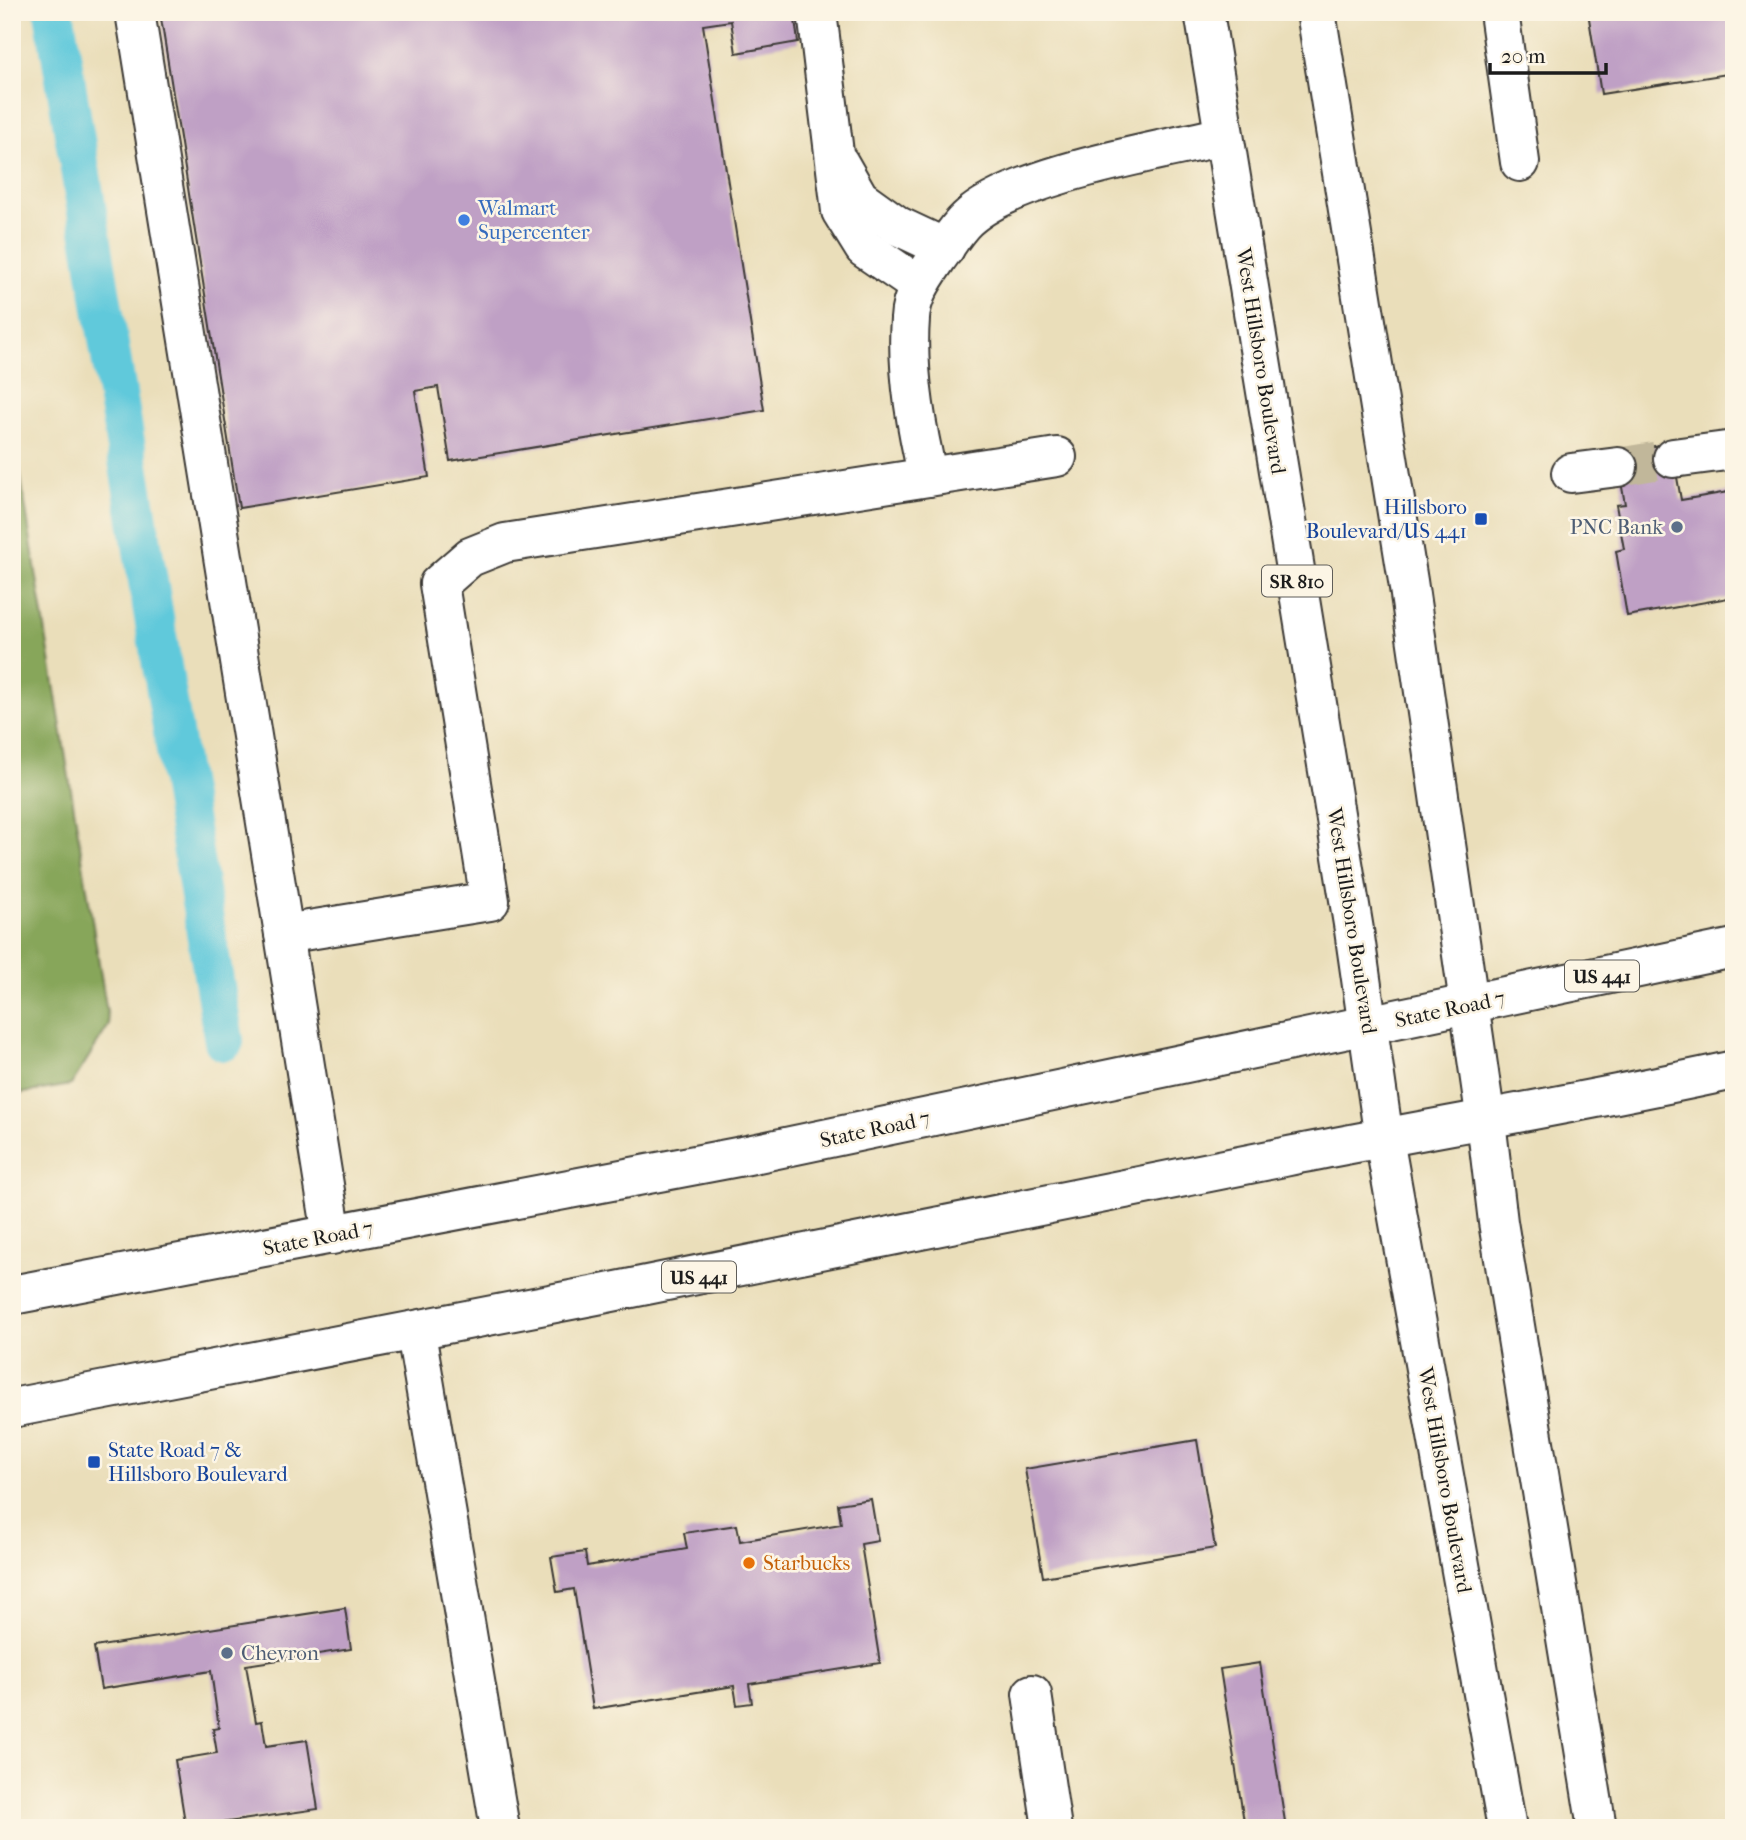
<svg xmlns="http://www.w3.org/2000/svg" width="1746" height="1840" font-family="'IM FELL French Canon',serif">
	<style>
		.forest { fill: #87a65a; stroke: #52613b; stroke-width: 2 }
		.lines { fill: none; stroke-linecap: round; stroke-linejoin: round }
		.canal { stroke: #60c9db; stroke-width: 40 }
		.building { fill: #bfa0c5 }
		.minor-tunnel { stroke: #c1b79a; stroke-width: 38; stroke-dasharray: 38 19; stroke-linecap: butt }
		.minor-casing { stroke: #3b3934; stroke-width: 42 }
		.major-casing { stroke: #3b3934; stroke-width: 42 }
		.minor { stroke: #fff; stroke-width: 38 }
		.major { stroke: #fff; stroke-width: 38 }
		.shop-dot { fill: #3f7fe0; stroke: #fcf5e5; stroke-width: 2.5 }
		.transit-dot { fill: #1a4fb4; stroke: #fcf5e5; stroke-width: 2.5 }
		.service-dot { fill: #5c6f8a; stroke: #fcf5e5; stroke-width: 2.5 }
		.food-dot { fill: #e8710a; stroke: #fcf5e5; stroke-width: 2.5 }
		.labels { text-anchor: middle; stroke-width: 5; stroke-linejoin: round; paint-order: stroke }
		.shield { fill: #fcf5e5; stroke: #5f5d58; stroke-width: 2 }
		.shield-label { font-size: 19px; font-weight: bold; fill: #1c1c1c }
		.shop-label { font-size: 21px; fill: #366cbe; stroke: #fcf5e5; text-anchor: start }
		.street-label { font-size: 21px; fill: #1c1c1c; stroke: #fcf5e5 }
		.transit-label { font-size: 21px; fill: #164399; stroke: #fcf5e5; text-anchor: end }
		.service-label { font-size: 21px; fill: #4e5e75; stroke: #fcf5e5; text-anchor: end }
		.food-label { font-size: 21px; fill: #c56008; stroke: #fcf5e5; text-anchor: start }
	</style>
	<rect width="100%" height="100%" fill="#fcf5e5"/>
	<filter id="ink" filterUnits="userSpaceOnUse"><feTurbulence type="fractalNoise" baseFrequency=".0143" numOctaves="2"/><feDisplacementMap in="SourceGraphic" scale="14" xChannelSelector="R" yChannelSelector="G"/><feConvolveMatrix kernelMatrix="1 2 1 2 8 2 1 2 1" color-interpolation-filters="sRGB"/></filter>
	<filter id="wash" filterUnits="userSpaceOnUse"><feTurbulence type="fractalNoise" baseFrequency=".00686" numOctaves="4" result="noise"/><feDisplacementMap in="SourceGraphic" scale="28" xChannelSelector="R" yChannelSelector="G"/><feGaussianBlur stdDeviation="1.57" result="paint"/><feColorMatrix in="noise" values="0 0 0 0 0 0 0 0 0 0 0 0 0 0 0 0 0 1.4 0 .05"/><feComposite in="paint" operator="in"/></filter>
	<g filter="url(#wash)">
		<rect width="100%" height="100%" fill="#eadeba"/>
		<path class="forest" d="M12,423l97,602 -38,60 -59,10z"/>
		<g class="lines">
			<path class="canal" d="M54,12l170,1029"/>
		</g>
		<g id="blocks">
			<g class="building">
				<path d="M160,12h634l4,30 -62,11 -5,-32 -28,4 61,385 -314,51 -12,-74 -23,4 14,86 -190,31z"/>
				<path d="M1588,12h146v61l-133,21z"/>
				<path d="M1671,443l10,57 53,-9v106l-107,19 -11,-65 8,-2 -8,-44 9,-1 -9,-51z"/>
				<path d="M1197,1440l18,108 -172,29 -18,-108z"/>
				<path d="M871,1499l7,42 -17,3 19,119 -131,21 3,19 -15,2 -3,-19 -141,23 -19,-120 -17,3 -6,-35 34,-5 2,14 100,-17 -3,-16 53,-8 3,16 101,-17 -3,-20z"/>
				<path d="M345,1608l6,41 -105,16 10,57 6,-1 4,25 41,-6 11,69 -132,19 -11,-68 42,-7 -4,-24 6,-1 -8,-57 -110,18 -7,-42z"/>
				<path d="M1260,1663l26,165h-41l-25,-159z"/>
			</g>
		</g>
	</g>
	<g filter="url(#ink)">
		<use href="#blocks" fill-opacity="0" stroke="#3b3934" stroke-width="2"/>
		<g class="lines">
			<path class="minor-tunnel" d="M1618,467l55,-9"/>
			<defs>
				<g id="minor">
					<path d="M135,12l149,922"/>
					<path d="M817,12l24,199 23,37 54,37"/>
					<path d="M1499,12l21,150"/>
					<path d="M839,163l20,35 39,28 47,22"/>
					<path d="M1673,458l61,-8"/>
					<path d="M1571,473l47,-6"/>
					<path d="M928,477c-12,-50 -22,-106 -18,-158 1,-24 15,-43 28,-62 9,-12 18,-28 29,-38 47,-44 192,-68 257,-83"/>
					<path d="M1486,1121l12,101 99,606"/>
					<path d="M1384,1139l123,689"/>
					<path d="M332,1235l-48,-301 206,-33 -51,-317 31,-27 35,-14 552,-86"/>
					<path d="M416,1333l84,495"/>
					<path d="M1032,1694l20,134"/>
				</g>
				<g id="major">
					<path d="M1204,12l150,918 30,209"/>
					<path d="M1316,12l92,569 78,540"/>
					<path d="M12,1295l736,-140 986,-207"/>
					<path d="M12,1408c425,-80 848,-165 1272,-251 150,-30 300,-54 450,-87"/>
				</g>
			</defs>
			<use href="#minor" class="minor-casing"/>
			<use href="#major" class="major-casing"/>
			<use href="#minor" class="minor"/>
			<use href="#major" class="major"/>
		</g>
	</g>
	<circle class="shop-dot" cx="464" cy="220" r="7"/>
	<g class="transit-dot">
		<rect x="1474" y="512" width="14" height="14" rx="3.5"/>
		<rect x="87" y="1455" width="14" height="14" rx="3.5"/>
	</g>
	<g class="service-dot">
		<circle cx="1677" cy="527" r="7"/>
		<circle cx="227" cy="1653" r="7"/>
	</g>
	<circle class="food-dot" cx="749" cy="1563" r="7"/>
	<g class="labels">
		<g class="shield">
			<rect x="1262" y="565.5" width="70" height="31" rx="5"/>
			<rect x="1565" y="960.5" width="74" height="31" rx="5"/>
			<rect x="662" y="1261.5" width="74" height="31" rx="5"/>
		</g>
		<g class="shield-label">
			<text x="1297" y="588">SR 810</text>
			<text x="1602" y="983">US 441</text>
			<text x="699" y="1284">US 441</text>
		</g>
		<g class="shop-label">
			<text x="478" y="215">Walmart<tspan x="478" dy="24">Supercenter</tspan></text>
		</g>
		<g class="street-label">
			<text transform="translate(1261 361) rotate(81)" y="7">West Hillsboro Boulevard</text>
			<text transform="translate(1352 921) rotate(81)" y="7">West Hillsboro Boulevard</text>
			<text transform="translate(1450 1009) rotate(-12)" y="7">State Road 7</text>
			<text transform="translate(875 1129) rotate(-12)" y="7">State Road 7</text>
			<text transform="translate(318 1238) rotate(-11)" y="7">State Road 7</text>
			<text transform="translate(1445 1480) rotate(80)" y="7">West Hillsboro Boulevard</text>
		</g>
		<g class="transit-label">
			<text x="1467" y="514">Hillsboro<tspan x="1467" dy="24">Boulevard/US 441</tspan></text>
			<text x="108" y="1457" text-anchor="start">State Road 7 &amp;<tspan x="108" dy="24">Hillsboro Boulevard</tspan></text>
		</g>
		<g class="service-label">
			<text x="1663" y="534">PNC Bank</text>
			<text x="241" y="1660" text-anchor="start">Chevron</text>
		</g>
		<g class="food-label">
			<text x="763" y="1570">Starbucks</text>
		</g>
	</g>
	<rect width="1746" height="1840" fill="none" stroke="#fcf5e5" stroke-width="42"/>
	<path d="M1490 63v10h116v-10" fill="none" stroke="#1c1c1c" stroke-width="3.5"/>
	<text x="1501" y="63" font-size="21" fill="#1c1c1c" stroke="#fcf5e5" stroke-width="5" paint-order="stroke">20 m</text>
</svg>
